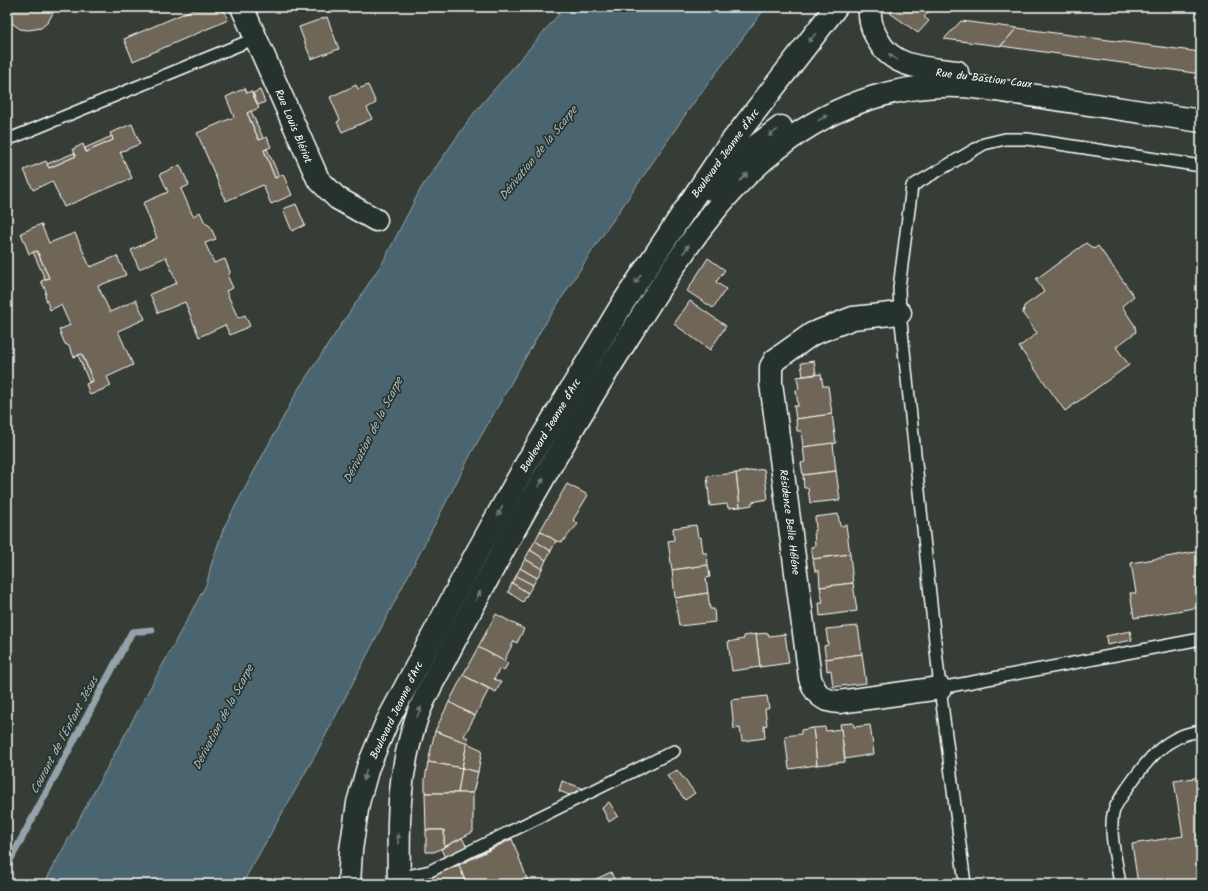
<svg xmlns="http://www.w3.org/2000/svg" width="1208" height="891" font-family="Kalam,sans-serif">
	<style>
		.water { fill: #4c6570; stroke: #94a3a9 }
		.lines { fill: none; stroke-linecap: round; stroke-linejoin: round }
		.stream { stroke: #94a3a9; stroke-width: 7 }
		.building { fill: #6f6658; stroke: #fff }
		.service-casing { stroke: #fff; stroke-width: 14 }
		.minor-casing { stroke: #fff; stroke-width: 25 }
		.secondary-casing { stroke: #fff; stroke-width: 25 }
		.service { stroke: #26332d; stroke-width: 11 }
		.minor { stroke: #26332d; stroke-width: 22 }
		.secondary { stroke: #26332d; stroke-width: 22 }
		.oneway { fill: #727a76 }
		.labels { text-anchor: middle; stroke-width: 3.5; stroke-linejoin: round; paint-order: stroke }
		.street-label { font-size: 11px; fill: #fff; stroke: #26332d }
		.water-label { font-size: 12px; font-style: italic; fill: #aebabf; stroke: #26332d }
	</style>
	<rect width="100%" height="100%" fill="#353d36"/>
	<filter id="ink" filterUnits="userSpaceOnUse"><feTurbulence type="fractalNoise" baseFrequency=".025" numOctaves="2"/><feDisplacementMap in="SourceGraphic" scale="8" xChannelSelector="R" yChannelSelector="G"/><feConvolveMatrix kernelMatrix="1 2 1 2 8 2 1 2 1" color-interpolation-filters="sRGB"/></filter>
	<g filter="url(#ink)">
		<path class="water" d="M565,7h201l-74,98 -98,143 -53,82 -69,122 -155,300 -75,132h-198l163,-301 4,-18 13,-38 75,-139 84,-126 38,-74 53,-75z"/>
		<g class="lines">
			<path class="stream" d="M7,866l125,-234 20,-2"/>
		</g>
		<g class="building">
			<path d="M7,7h46v6l-5,9 -7,6 -12,2 -9,-1 -8,-6 -5,-7z"/>
			<path d="M199,7h24l5,13 -95,41 -9,-22z"/>
			<path d="M284,7h27l-26,6z"/>
			<path d="M895,7h38l-9,10 5,4 -11,12 -28,-20z"/>
			<path d="M944,7h13l-5,6z"/>
			<path d="M327,17l12,32 -28,10 -12,-32z"/>
			<path d="M961,21l56,7 -16,18 -57,-7z"/>
			<path d="M1017,28l183,24 1,22 -200,-28z"/>
			<path d="M356,85l2,4 10,-4 8,18 -9,5 5,11 -30,13 -5,-10 3,-2 -10,-23z"/>
			<path d="M245,88l2,5 4,-2 8,17 -12,5 12,27 8,-3 4,10 -7,3 11,28 8,-4 9,21 -21,9 -8,-19 -37,16 -29,-68 37,-16 -8,-20z"/>
			<path d="M260,90l5,12 -7,3 -5,-12z"/>
			<path d="M251,111l12,27 -4,2 -12,-27z"/>
			<path d="M132,124l8,20 -20,8 12,26 -68,29 -12,-26 -19,9 -9,-20 22,-9 3,7 27,-12 -3,-7 10,-5 3,8 27,-12 -3,-7z"/>
			<path d="M112,136l1,4 -27,12 -1,-4z"/>
			<path d="M267,149l12,27 -4,2 -11,-28z"/>
			<path d="M74,153l2,3 -27,12 -2,-4z"/>
			<path d="M180,165l9,20 -8,4 12,27 7,-4 5,11 5,3 6,13 -11,4 9,20 11,-4 5,13 -2,5 5,11 -7,3 12,27 7,-3 5,11 -20,9 -5,-10 -26,12 -14,-35 -27,11 -8,-19 27,-11 -11,-26 -27,12 -8,-19 26,-12 -14,-35 25,-11 -8,-18z"/>
			<path d="M296,204l9,21 -13,6 -9,-22z"/>
			<path d="M41,224l8,19 26,-10 15,34 27,-11 9,19 -28,11 12,26 26,-12 9,19 -27,12 15,34 -26,12 4,9 -21,9 -4,-11 7,-3 -11,-27 -8,3 -5,-11 -4,-2 -6,-14 11,-5 -9,-20 -11,5 -5,-14 1,-5 -5,-10 8,-3 -12,-27 -8,3 -8,-21z"/>
			<path d="M1086,243l8,6 4,-3 36,50 -12,10 13,20 1,6 -20,15 13,18 -64,46 -46,-64 18,-14 -14,-19 1,-8 20,-14 -8,-13z"/>
			<path d="M37,251l12,27 -4,1 -12,-27z"/>
			<path d="M708,258l17,12 -9,12 10,7 -13,19 -26,-17z"/>
			<path d="M690,301l36,25 -16,24 -36,-26z"/>
			<path d="M82,354l11,27 -4,1 -11,-27z"/>
			<path d="M814,361l2,13 -13,2 -2,-13z"/>
			<path d="M821,374l2,12h5l4,28 -36,5 -2,-13h4l-2,-16 3,-1 -2,-12z"/>
			<path d="M832,414l4,29 -33,4 -2,-16h-4l-1,-12z"/>
			<path d="M833,443l3,28 -33,4 -2,-12 4,-1 -2,-15z"/>
			<path d="M764,469l4,30 -16,3v3l-12,2 -4,-34z"/>
			<path d="M836,471l4,29 -30,3 -2,-15h-4l-1,-13z"/>
			<path d="M736,473l4,34 -12,1 -1,-4 -17,2 -3,-30z"/>
			<path d="M567,484l21,11 -15,25 5,4 -16,18 -6,-1 -16,-10z"/>
			<path d="M838,514l2,12 6,-1 4,29 -37,5 -2,-12 4,-1 -1,-16 2,-1 -1,-12z"/>
			<path d="M696,525l2,12h3l2,16h4l1,12 -36,5 -4,-29 6,-1 -1,-12z"/>
			<path d="M540,531l16,10 -5,10 -16,-10z"/>
			<path d="M535,541l16,10 -5,9 -16,-10z"/>
			<path d="M530,550l16,10 -4,9 -17,-10z"/>
			<path d="M1201,551v56l-67,11 -4,-25h6l-5,-30z"/>
			<path d="M850,554l3,29 -33,4 -1,-16h-4l-2,-12z"/>
			<path d="M525,559l17,10 -5,9 -17,-10z"/>
			<path d="M708,565l2,12 -4,1 2,15 -33,5 -3,-28z"/>
			<path d="M520,568l17,10 -4,7 -17,-9z"/>
			<path d="M516,576l17,9 -5,8 -16,-10z"/>
			<path d="M512,583l16,10 -5,9 -15,-10z"/>
			<path d="M853,583l4,28 -37,5 -1,-13h4l-3,-16z"/>
			<path d="M708,593l2,16h4l1,13 -36,4 -4,-28z"/>
			<path d="M496,614l28,15 -7,14 -3,-2 -10,20 -26,-14z"/>
			<path d="M858,626l4,28 -36,5 -2,-13 4,-1 -2,-16z"/>
			<path d="M1130,631l2,9 -25,5 -1,-9z"/>
			<path d="M768,633l1,3 16,-2 4,29 -29,4 -4,-33z"/>
			<path d="M756,634l4,33 -28,4 -4,-29 16,-3v-3z"/>
			<path d="M478,647l30,16 -4,8 -4,-3 -6,11 7,3 -5,10 -33,-17z"/>
			<path d="M862,654l4,29 -33,4 -2,-17 -4,1 -1,-12z"/>
			<path d="M463,675l26,14 -14,27 -26,-14z"/>
			<path d="M767,696l2,12 -4,1 2,16 -3,1 1,12 -23,3 -2,-13 -6,1 -3,-29z"/>
			<path d="M449,702l26,14 -11,20 4,2 -1,5 -32,-12z"/>
			<path d="M853,723l1,4 16,-2 4,29 -29,5 -5,-35z"/>
			<path d="M825,727l1,4 15,-2 4,33 -28,3 -4,-37z"/>
			<path d="M813,728l4,37 -28,4 -4,-33 16,-2v-4z"/>
			<path d="M435,731l32,12 -5,25 -34,-6z"/>
			<path d="M467,743l15,7 -4,22 -16,-4z"/>
			<path d="M428,762l34,6 -4,25h-33v-14z"/>
			<path d="M462,768l16,4 -5,21h-15z"/>
			<path d="M677,770l18,23 -10,7 -18,-24z"/>
			<path d="M1201,777v107h-63l-6,-40 51,-8 -9,-55z"/>
			<path d="M562,781l23,8 -13,7 -13,-5z"/>
			<path d="M425,793h48v39l-29,15v-17h-18z"/>
			<path d="M609,802l9,14 -9,6 -7,-14z"/>
			<path d="M426,830h18v17l-10,5h-8z"/>
			<path d="M462,838l5,9 -22,11 -4,-9z"/>
			<path d="M512,839l17,45h-63l-7,-19z"/>
			<path d="M459,865l7,19h-40v-5z"/>
			<path d="M611,872l4,9 -7,3h-17l-1,-2z"/>
		</g>
		<g class="lines">
			<defs>
				<g id="service">
					<path d="M7,140l249,-102"/>
					<path d="M940,688l261,-49"/>
					<path d="M398,878l32,-7 244,-120"/>
					<path d="M965,884l-25,-196 -40,-375 -1,-25 13,-102 72,-42 21,-5h22l174,27"/>
					<path d="M1120,884c-3,-21 -11,-50 -7,-70 2,-10 10,-19 15,-27 19,-27 38,-52 73,-56"/>
				</g>
				<g id="minor">
					<path d="M242,7l76,172 19,19 39,22"/>
					<path d="M900,313l-47,5 -41,16 -37,26 -4,7v16l39,295c5,16 12,23 29,24l101,-14"/>
				</g>
				<g id="secondary">
					<path d="M870,7c-1,11 2,23 8,33 15,29 50,28 79,32"/>
					<path d="M711,189l42,-41 28,-21"/>
					<path d="M349,884l2,-34 7,-47 10,-36 18,-43 90,-170 53,-95 94,-156 100,-150 113,-146"/>
					<path d="M399,884c-1,-59 -2,-107 17,-164 6,-19 16,-36 25,-53 13,-26 27,-51 40,-76 46,-87 96,-172 148,-255 43,-67 85,-139 149,-188 58,-46 131,-70 205,-60l218,33"/>
				</g>
			</defs>
			<use href="#service" class="service-casing"/>
			<use href="#minor" class="minor-casing"/>
			<use href="#secondary" class="secondary-casing"/>
			<use href="#service" class="service"/>
			<use href="#minor" class="minor"/>
			<use href="#secondary" class="secondary"/>
		</g>
		<defs><path id="oneway-solid" d="M-6-.8H1V-3.2L6.5 0L1 3.2V.8H-6Z"/></defs>
		<g class="oneway">
			<use href="#oneway-solid" transform="translate(812 38) rotate(128)"/>
			<use href="#oneway-solid" transform="translate(893 57) rotate(-146)"/>
			<use href="#oneway-solid" transform="translate(823 118) rotate(-28)"/>
			<use href="#oneway-solid" transform="translate(773 133) rotate(144)"/>
			<use href="#oneway-solid" transform="translate(744 177) rotate(-45)"/>
			<use href="#oneway-solid" transform="translate(686 249) rotate(-55)"/>
			<use href="#oneway-solid" transform="translate(638 279) rotate(124)"/>
			<use href="#oneway-solid" transform="translate(541 483) rotate(-60)"/>
			<use href="#oneway-solid" transform="translate(500 511) rotate(119)"/>
			<use href="#oneway-solid" transform="translate(478 596) rotate(-62)"/>
			<use href="#oneway-solid" transform="translate(419 712) rotate(-68)"/>
			<use href="#oneway-solid" transform="translate(365 775) rotate(107)"/>
			<use href="#oneway-solid" transform="translate(398 839) rotate(-90)"/>
		</g>
	</g>
	<g class="labels">
		<g class="street-label">
			<text transform="translate(984 78) rotate(7)" y="4">Rue du Bastion Caux</text>
			<text transform="translate(294 126) rotate(67)" y="4">Rue Louis Blériot</text>
			<text transform="translate(725 153) rotate(-54)" y="4">Boulevard Jeanne d'Arc</text>
			<text transform="translate(550 425) rotate(-59)" y="4">Boulevard Jeanne d'Arc</text>
			<text transform="translate(790 522) rotate(83)" y="4">Résidence Belle Héléne</text>
			<text transform="translate(396 710) rotate(-64)" y="4">Boulevard Jeanne d'Arc</text>
		</g>
		<g class="water-label">
			<text transform="translate(538 153) rotate(-51)" y="4">Dérivation de la Scarpe</text>
			<text transform="translate(373 430) rotate(-63)" y="4">Dérivation de la Scarpe</text>
			<text transform="translate(223 717) rotate(-62)" y="4">Dérivation de la Scarpe</text>
			<text transform="translate(64 735) rotate(-62)" y="4">Courant de l'Enfant Jésus</text>
		</g>
	</g>
	<rect width="1208" height="891" fill="none" stroke="#26332d" stroke-width="24"/>
	<rect x="12" y="12" width="1184" height="867" fill="none" stroke="#fff" stroke-width="1.5" filter="url(#ink)"/>
</svg>
